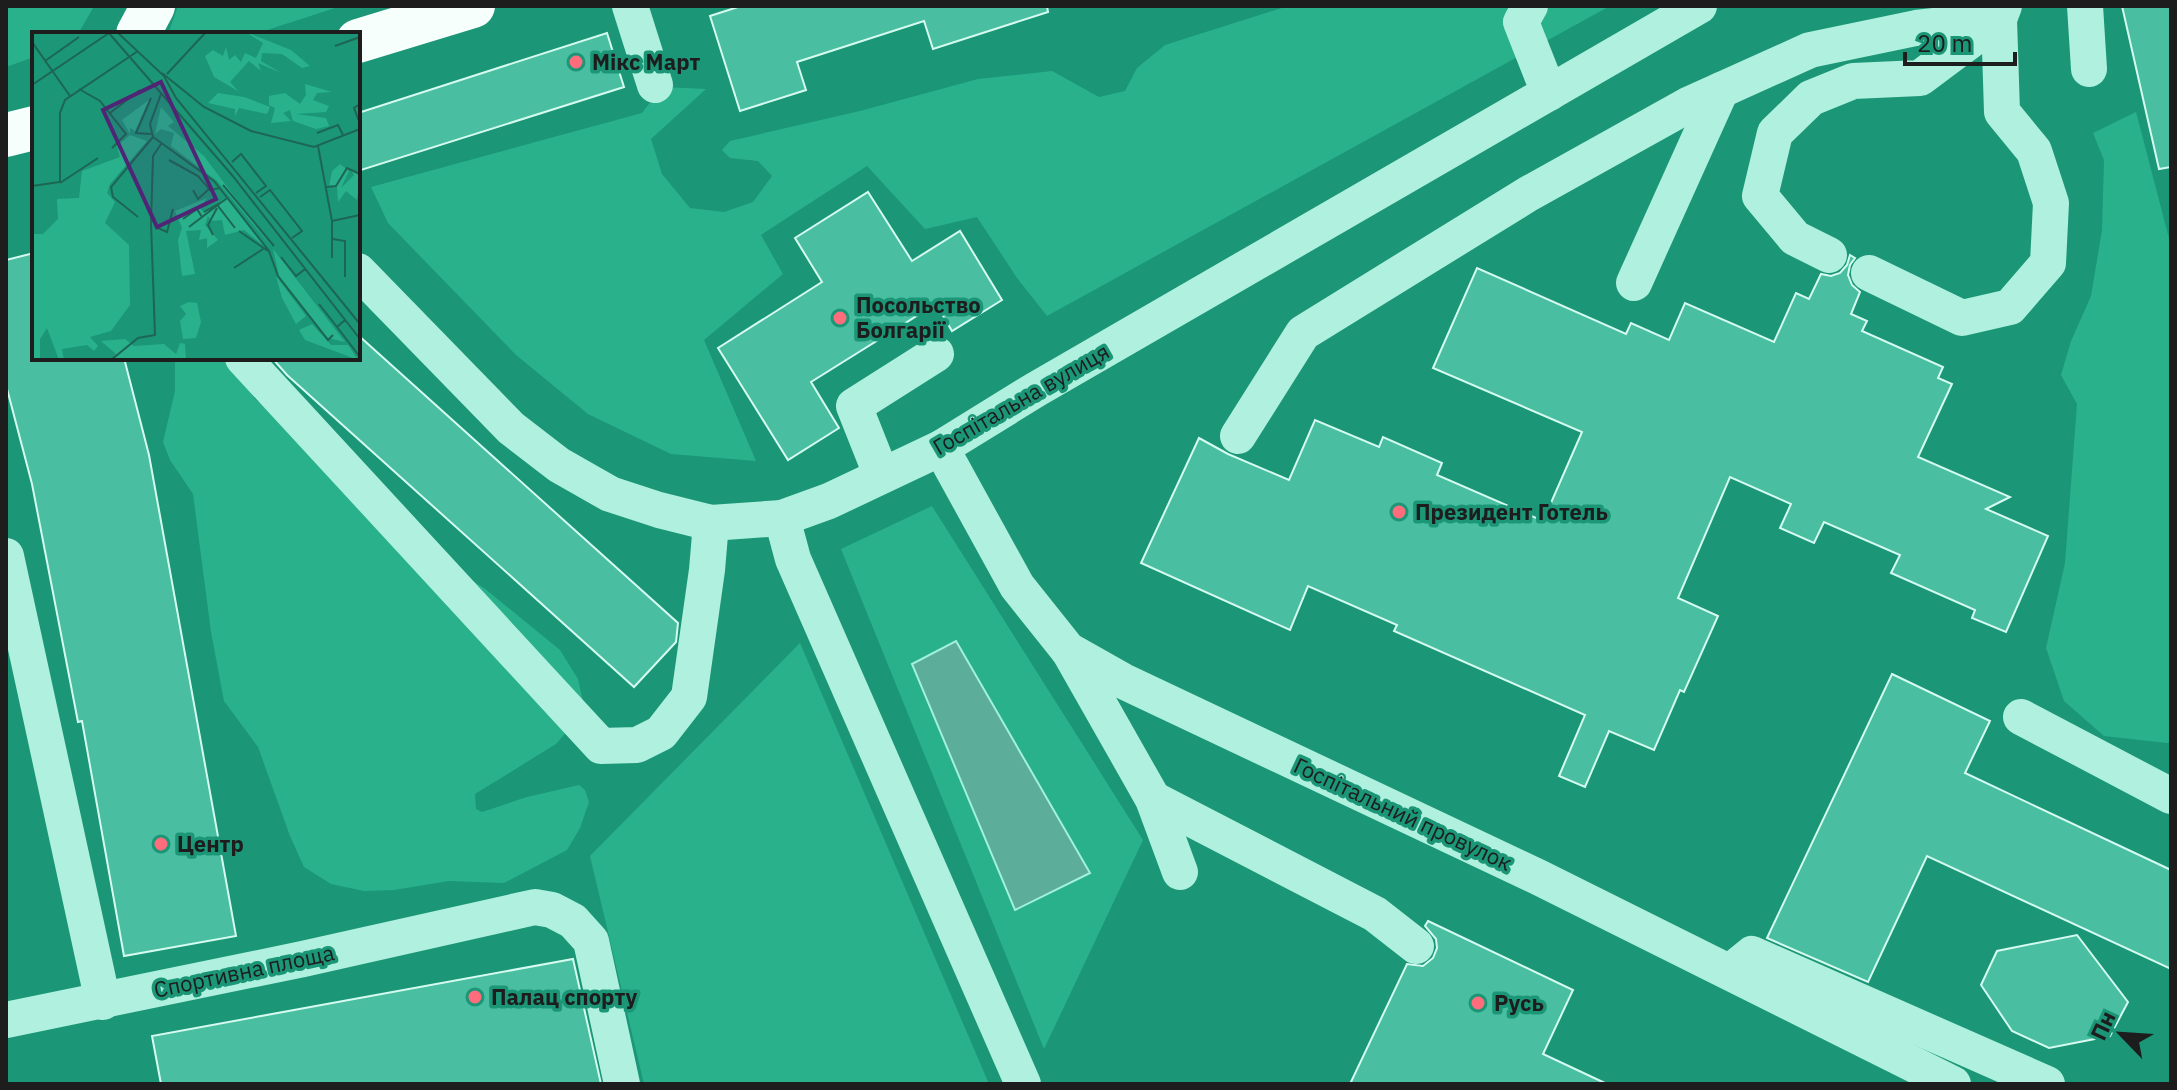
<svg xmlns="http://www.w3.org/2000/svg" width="2177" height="1090" font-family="'IBM Plex Sans',sans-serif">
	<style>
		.green { fill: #29b18c }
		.water { fill: #5cad99; stroke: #a2f1db; stroke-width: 2 }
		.building { fill: #49bea0; stroke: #d5fbf1; stroke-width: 2 }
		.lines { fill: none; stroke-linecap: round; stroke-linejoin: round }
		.minor { stroke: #aff0de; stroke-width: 36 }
		.major { stroke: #f7fffd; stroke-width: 44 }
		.poi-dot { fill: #ff6d7c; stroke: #1b9677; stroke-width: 3 }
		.labels { text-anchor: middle; stroke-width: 7; stroke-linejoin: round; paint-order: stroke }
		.poi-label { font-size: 22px; font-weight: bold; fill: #1d1d1d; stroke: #1b9677; text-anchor: start }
		.street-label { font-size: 22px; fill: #1d1d1d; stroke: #1b9677 }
		.inset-road { fill: none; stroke: #1c6653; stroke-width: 2 }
		.view { fill: #512576; fill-opacity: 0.15; stroke: #512576; stroke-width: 4 }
		.inset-edge { fill: none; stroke: #1d1d1d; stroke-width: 4 }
	</style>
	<rect width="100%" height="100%" fill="#1b9677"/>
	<g class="green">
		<path d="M6,6h87v2l-15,26h-44v23l-28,10z"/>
		<path d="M178,6h163l-86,28h-87z"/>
		<path d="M1288,6h322l-563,310 -30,-38 -40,-61 -52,12 -58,-63 -106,69 22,39 -79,66 52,121 -85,-7 -83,-40 -72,-59 -128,-132 -17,-36 271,-74 20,-26 44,2 -55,50 11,35 28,34 34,4 29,-10 19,-26 -14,-15 -28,-3 -8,-8 8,-9 130,-30 118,-32 74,-8 47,26 26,-6 12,-23 28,-23z"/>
		<path d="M2136,112l35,134v496l-4,1 -63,-7 -40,-35 -18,-53 19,-85 12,-159 -16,-29 10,-34 20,-45 11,-66 2,-70 -11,-27z"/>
		<path d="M175,358h47l25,24 7,16 187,164 43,26 76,62 18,29 7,32 -29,33 -81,50 1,15 6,3 45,-15 52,-12 6,5 4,12 -9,26 -13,22 -63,33 -55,-2 -55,9 -30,1 -33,-7 -27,-17 -14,-31 -32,-89 -34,-46 -13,-69 -18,-138 -23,-34 -7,-18 12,-51z"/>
		<path d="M932,506l211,334 -99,209 -203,-500z"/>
		<path d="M800,643l189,441h-345l-54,-228z"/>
	</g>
	<path class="water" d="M956,641l134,232 -75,37 -103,-246z"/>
	<g class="building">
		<path d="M741,6h306l1,6 -115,37 -9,-28 -127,41 9,28 -66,21 -30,-95z"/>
		<path d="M2122,6h49v161l-12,2z"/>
		<path d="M607,33l17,54 -266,84v-58z"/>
		<path d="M868,192l44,69 48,-30 42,69 -50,31 -16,-27 -125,78 28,46 -51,32 -70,-112 104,-66 -27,-44z"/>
		<path d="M34,253v105h90l25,97 87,481 -112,20 -42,-235 -4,1 -46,-238 -26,-99v-125z"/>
		<path d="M1850,255l5,3 -5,7 -2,10 4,10 8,7 -9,22 16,7 -5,10 81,36 -5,11 14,6 -34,73 92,40 -24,12 62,27 -42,96 -34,-14 3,-8 -84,-37 9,-18 -76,-33 -10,21 -34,-15 11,-24 -61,-27 -52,121 40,18 -34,76 -4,-2 -26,60 -45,-19 -24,56 -26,-11 26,-61 -191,-84 3,-6 -89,-39 -18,44 -149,-67 58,-125 29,16 61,26 26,-60 64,27 4,-10 59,26 -5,12 106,46 39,-89 -149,-64 44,-100 149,66 5,-11 38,17 16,-37 89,39 22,-49 13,6 12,-25 10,2 9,-3 7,-8z"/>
		<path d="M358,335l320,288 -2,19 -42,45 -347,-312 -15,-17h86z"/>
		<path d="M1892,674l98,47 -25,52 206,97v99l-244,-113 -59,126 -101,-44z"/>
		<path d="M1428,921l145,69 -30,64 64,30h-257l57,-120 16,2 10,-8 4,-10 -1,-9 -11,-13z"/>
		<path d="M2077,935l51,67 -18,34 -61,12 -37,-17 -31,-46 16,-34z"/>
		<path d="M573,959l28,125h-440l-9,-48z"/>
	</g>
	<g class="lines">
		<g class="minor">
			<path d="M630,6l25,79"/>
			<path d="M1530,6l-9,16 28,71"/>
			<path d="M2085,6l4,63"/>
			<path d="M1829,255l-34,-17 -35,-42 15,-63 36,-35 42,-17 67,-3 79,-59 3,93 32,39 17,52 -3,60 -38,44 -48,11 -93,-45"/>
			<path d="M358,271l153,157 48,37 51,29 49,16 52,13 71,-5 47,-17 112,-53 94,-58 664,-384"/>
			<path d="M1634,283l87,-193"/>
			<path d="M243,358l358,388 36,-1 24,-12 28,-36 18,-127 4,-47"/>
			<path d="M1238,436l65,-103 225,-139 160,-89 122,-55 106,-22 83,-9 5,-13"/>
			<path d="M941,448l76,138 51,64 55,31 415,196 415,207"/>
			<path d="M881,474l-27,-68 82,-52"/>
			<path d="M782,518l11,41 230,525"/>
			<path d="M6,556l97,446"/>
			<path d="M1069,651l84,148 27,73"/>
			<path d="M2021,717l150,79"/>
			<path d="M1153,799l222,115 41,32"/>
			<path d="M1731,971l21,-17 295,130"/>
			<path d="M6,1020l297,-61 232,-52 17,3 21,11 18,20 31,143"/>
		</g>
		<g class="major">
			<path d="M138,34l15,-28"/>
			<path d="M358,41l115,-35"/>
			<path d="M6,135l28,-7"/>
		</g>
	</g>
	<g class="poi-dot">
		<circle cx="576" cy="62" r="8"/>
		<circle cx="840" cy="318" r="8"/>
		<circle cx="1399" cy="512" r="8"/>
		<circle cx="161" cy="844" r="8"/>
		<circle cx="475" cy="997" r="8"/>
		<circle cx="1478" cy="1003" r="8"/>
	</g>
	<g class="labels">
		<g class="poi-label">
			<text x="592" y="70">Мікс Март</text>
			<text x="856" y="313">Посольство<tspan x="856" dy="25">Болгарії</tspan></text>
			<text x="1415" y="520">Президент Готель</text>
			<text x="177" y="852">Центр</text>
			<text x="491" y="1005">Палац спорту</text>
			<text x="1494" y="1011">Русь</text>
		</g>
		<g class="street-label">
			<text transform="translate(1021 399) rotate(-30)" y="8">Госпітальна вулиця</text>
			<text transform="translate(1403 814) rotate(25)" y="8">Госпітальний провулок</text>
			<text transform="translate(244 971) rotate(-12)" y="8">Спортивна площа</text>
		</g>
	</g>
	<g transform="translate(32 32)">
		<rect width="328" height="328" fill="#1b9677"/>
		<path d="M214,0l45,18 19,16 -8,2 -20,-14 -20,-1 -1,8 20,12 -23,-10 3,8 -12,-10 -19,21 8,9 -24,-14 -9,-21 8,-6 10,6 3,-9 3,13 6,-5 6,7 4,-9 11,5 7,-15zM273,52l27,8 -15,1 -4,7 16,6 -3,6 -30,2 30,4 3,8 -13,3 -23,-8 -3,-11 -7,3 8,8 -20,2 4,-15 -6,-3v-9l16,-3 15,11 6,-9zM186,61l26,4 26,10 -3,7 -28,-6 -4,8v-7l-27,-6zM117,68l-14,31 -5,-3v6l-8,-14zM129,75l13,15 -6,4 36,30 68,91 -55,-66 -46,-35 3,-13 -13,-4 -6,5zM98,103l17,6 -37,43 -3,9 8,9 -10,21 24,22 1,60 -19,26 -21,6 8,9 -4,5 -7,-6 -25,4 2,11h-5l-12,-32 -7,11v21h-8v-126h11l15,-15 -1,-20 22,-1 3,-27 38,-14 -3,-11zM308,132l9,7 -8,17 13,-13 -2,-4 8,4 -3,25 -11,-9 -8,11 -1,-15 -8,-1 3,-15zM194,165l38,49 -20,-16 -19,5 -3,-15 -11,1 -3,-5 -3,9 13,15 -11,8v-10l-8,2 2,-10 -15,1 9,43 -13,2 -4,-36 4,-12 -7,-17 32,-13 -7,10 4,5zM241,217l72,93 -17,-4 -49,-62zM244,244l30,40 -10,8 -14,-26zM157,270l8,1 4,19 -5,16 -13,1 -3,-18 6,-7 -6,-8zM280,292l19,21h17l10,15 -53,-20 -6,-10zM93,307l9,7 30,-2 12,10 4,-11 5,1 1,16h-75l5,-6 -15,-13z" fill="#29b18c"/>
		<path class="inset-road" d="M76,0l124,143 128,164M85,0l47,44 12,22 184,226M0,10l38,54M303,14l25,-9M13,29l34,-24M130,41l42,34 47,24 63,16 46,-18M135,42l39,-42M0,53l77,-52M47,57l21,12 26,33 -14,14M129,62l-11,30 3,13 61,44 55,70 9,25 50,64 5,-5M119,66l-15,35 15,1M328,72l-6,4 6,16M78,81l30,-23M285,101l21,-8 5,10M286,114l14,75v37M137,128l29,16 12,14 10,-2M200,130l9,-8 25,32 -10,7M28,151l38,-25M191,153l51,61M0,154l28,-4v-69l5,-13 73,-49M294,155l10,-1 11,-18 13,6M161,158l5,9 11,-10M228,165l10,-7 32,41 -10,7M186,174l17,22M172,180l21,-12M106,185l-25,-20 -2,-10 42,-50M122,185l2,10 11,5 6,-23M151,187l14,-10 5,8M300,189l28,-6M157,195l38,-29M207,199l29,20M181,203l-5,-10 9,-17M301,207l12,2v36M249,225l15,19 9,-7M202,236l29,-19M287,272l18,23M313,288l-8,7 23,30M79,328l27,-22 17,-3 -4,-112 2,-67 8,-12"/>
		<path class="view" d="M129,50l55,117 -59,28 -54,-117z"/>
		<rect width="328" height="328" class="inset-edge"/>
	</g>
	<rect width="2177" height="1090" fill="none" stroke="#1d1d1d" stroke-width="16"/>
	<g transform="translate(2121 1034) rotate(295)" stroke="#1b9677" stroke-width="6" paint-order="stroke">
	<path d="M0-6L14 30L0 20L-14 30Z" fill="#1d1d1d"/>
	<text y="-12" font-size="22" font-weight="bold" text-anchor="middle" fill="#1d1d1d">Пн</text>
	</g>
	<path d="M1905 52v12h110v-12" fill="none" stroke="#1d1d1d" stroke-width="4"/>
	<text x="1917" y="52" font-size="24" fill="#1d1d1d" stroke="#1b9677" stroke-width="6" paint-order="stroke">20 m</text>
</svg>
